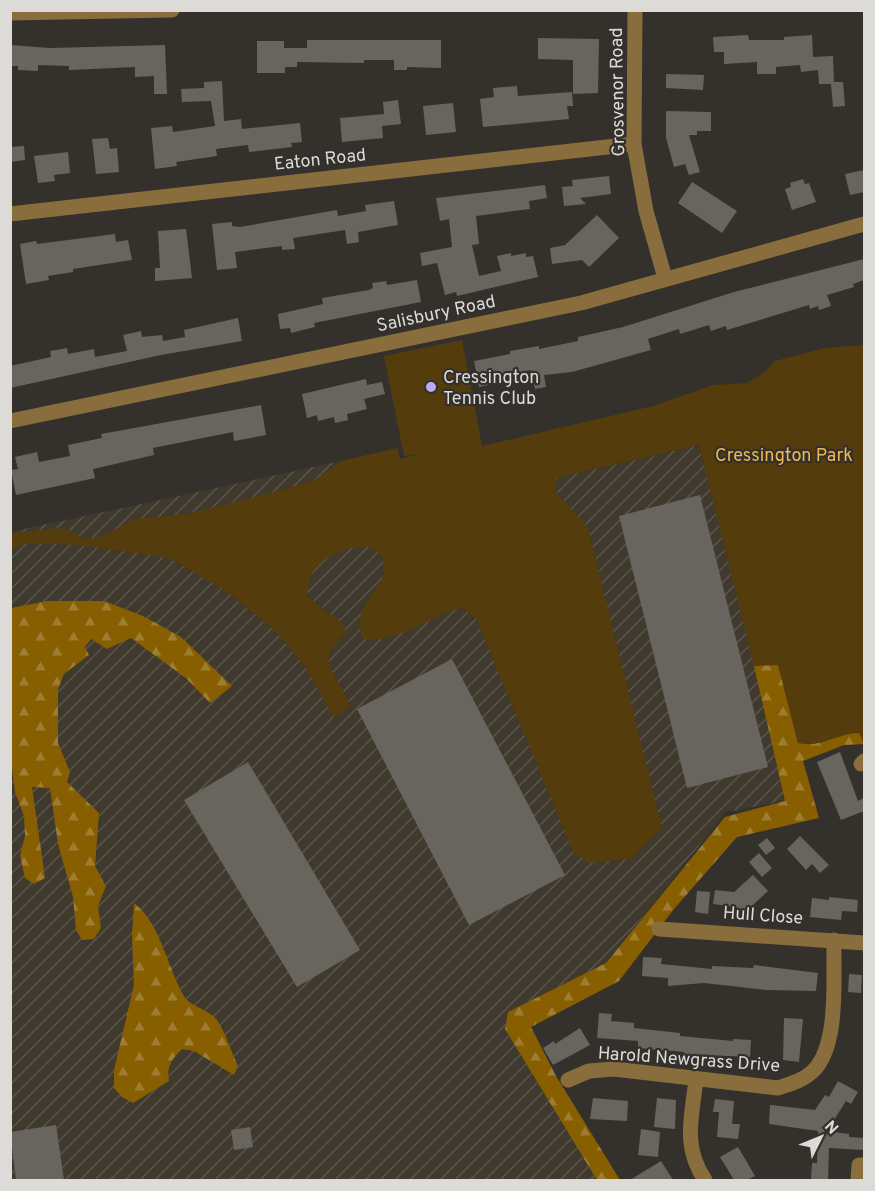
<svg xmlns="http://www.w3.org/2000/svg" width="875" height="1191" font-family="Overpass,sans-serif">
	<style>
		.industrial { fill: url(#industrial-furrows) }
		.green { fill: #543c0d }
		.forest { fill: url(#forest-firs) }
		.building { fill: #68655f }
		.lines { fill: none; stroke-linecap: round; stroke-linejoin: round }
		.minor { stroke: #896d3c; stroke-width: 15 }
		.poi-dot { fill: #b7abf8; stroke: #34312c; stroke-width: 2 }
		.labels { text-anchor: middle; stroke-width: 4.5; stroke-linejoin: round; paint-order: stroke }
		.street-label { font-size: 18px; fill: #dddbd8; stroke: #34312c }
		.poi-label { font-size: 18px; fill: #dddbd8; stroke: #34312c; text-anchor: start }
		.park-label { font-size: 18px; fill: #f0b84e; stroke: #34312c }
	</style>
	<defs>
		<pattern id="industrial-furrows" width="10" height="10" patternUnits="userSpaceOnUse" patternTransform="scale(1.5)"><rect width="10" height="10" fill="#3f392e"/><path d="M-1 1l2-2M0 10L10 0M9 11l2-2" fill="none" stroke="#5a554c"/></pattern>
		<pattern id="forest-firs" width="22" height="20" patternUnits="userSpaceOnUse" patternTransform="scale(1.5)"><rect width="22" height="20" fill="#875f00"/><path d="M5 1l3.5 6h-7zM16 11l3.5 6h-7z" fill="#9d7d31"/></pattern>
	</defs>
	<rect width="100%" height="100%" fill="#34312c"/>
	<path class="industrial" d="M699,445l47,182 39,174 -59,11 -120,151 -98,49 -3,17 92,151h-586l-1,-648 346,-74 14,63z"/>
	<path class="green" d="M462,340l20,106 171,-40 60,-21 34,-2 19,-12 9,-10 50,-13 39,-3v399l-20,1 -41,16 -25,-96 -24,1 -55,-221 -143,33v14l32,36 74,300 -31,31 -42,4 -16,-11 -97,-234 -15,-10c-27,7 -72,39 -99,30 -13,-40 33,-50 20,-80 -12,-25 -61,-3 -70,15 -3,7 -4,16 -5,23l34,26 5,10c-5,7 -15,16 -17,25 -3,10 18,37 21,49l-16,12 -28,-50 -31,-37 -49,-40 -57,-33 -89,-13 -52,-2 -17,6 -1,-16 54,-5 21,11 19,-3 30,-17 53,-5 91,-23 38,-12 25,-18 56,-13 3,11 18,-5 -14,2 -20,-100z"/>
	<g class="forest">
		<path d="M47,601h57l39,15 38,21 51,49 -22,17 -23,-24 -56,-41 -24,11 -16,-10 -6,8 4,8 -25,19 -6,15v54l12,29 -3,10 32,31 -4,53 11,20 -8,20 3,22 -7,11 -12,1 -6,-10 -3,-33 -15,-53 -8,-56 -18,-1 13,91 -11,6 -9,-6 -5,-23 5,-19 -1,-20 -9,-24 -4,-32v-152z"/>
		<path d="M778,665l20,78c26,5 36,-9 61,-10l5,11 -20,1 -41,16 16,57 -82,19 -63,72 -55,72 -88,46 25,49 64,104h-23l-92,-151 3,-17 98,-49 119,-146 60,-16 -31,-135z"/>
		<path d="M134,903c27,21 33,64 50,93 6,11 25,13 33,24 9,13 14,32 21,46l-4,9 -40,-24 -12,-2c-10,10 -16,18 -13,32l-36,22 -11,-6 -8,-9v-18l20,-85 -2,-49z"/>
	</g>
	<g class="building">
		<path d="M748,35l1,5h35v-3l28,-2 1,22 20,-1 1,26h9l2,24 -12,1 -2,-23h-12l-1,-14 -17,2 -1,-7 -24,2v7h-19v-12l-33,2v-12h-10l-1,-15z"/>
		<path d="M538,38l61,1 -1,54 -25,1v-34l-35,-1z"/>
		<path d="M307,40h134v28l-34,-1v3h-13v-10h-30v3l-67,-1v5h-12v6h-28v-32h27v7h23z"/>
		<path d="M10,45l40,3 115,-3 2,49h-13v-18l-19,1v-10l-66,3v-4l-31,-1v6l-20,-1v-4h-8z"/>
		<path d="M666,74l38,1 -1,15 -37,-2z"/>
		<path d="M222,81l2,40 17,-2 1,10 58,-6 2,19 -11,1 1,4 -43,5 -1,-7 -32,4 1,7 -41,6 1,4 -22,3 -4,-41 21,-2 1,6 42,-6 -4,-25 -29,1 -1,-13 23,-1v-6z"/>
		<path d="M517,86l1,10 54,-4 1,14h-6l2,13 -86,8 -3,-28 14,-2 -1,-9z"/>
		<path d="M398,100l3,24 -19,2 1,12 -41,4 -2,-24 44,-4 -1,-12z"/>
		<path d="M453,103l3,29 -30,3 -3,-29z"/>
		<path d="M666,111l45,1v19h-14v4h-8l11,37 -11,3 -4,-11 -11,3 -8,-29z"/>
		<path d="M108,138l2,11 7,-1 2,24 -23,2 -4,-35z"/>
		<path d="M24,146l1,14 -15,2v-15z"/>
		<path d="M68,152l2,21 -16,2 1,6 -17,2 -4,-27z"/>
		<path d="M864,170v22l-14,3 -5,-21z"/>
		<path d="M609,176l2,18 -31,4 6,6 -22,2 -2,-19 11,-1 -1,-6z"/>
		<path d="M803,179l2,5 4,-1 7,19 -24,8 -7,-21 6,-2 -1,-4z"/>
		<path d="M692,182l45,29 -15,22 -44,-30z"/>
		<path d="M545,185l2,13 -18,3 1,8 -54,7 3,28 -7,1 7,31 22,-5 -4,-15 14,-3v3l15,-3v4l7,-1 5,21 -81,19 -1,-4 -11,3 -8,-32 -15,3 -2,-13 32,-6 -3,-28 -9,2 -4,-23z"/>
		<path d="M394,201l4,24 -40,7 1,10 -12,2 -2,-14 -52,8 2,11 -13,1v-4l-47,6 2,16 -20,2 -5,-46 20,-2v4l8,1 97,-17 1,6 28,-5 -1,-6z"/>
		<path d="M597,215l22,23 -30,29 -7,-7 -30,4 -2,-16 15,-3z"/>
		<path d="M186,229l6,49 -37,3v-13h5l-2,-37z"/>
		<path d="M115,234l1,8 12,-2 4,20 -59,9v3l-25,4 1,4 -23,4 -6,-40 16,-3 1,3z"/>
		<path d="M864,259v21l-11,4 1,3 -27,8 4,11 -12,4 -1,-4 -8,3 -1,-4 -82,25 -1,-4 -15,5 -2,-6 -29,9 -1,-5 -31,10 3,11 -79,22 -28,3 2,12 -11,2 -4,-19 -25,5 1,6 -28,6 -5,-26 36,-7v-3l29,-5v3l39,-8v-4l45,-10 111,-35z"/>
		<path d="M417,280l4,22 -107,21 1,4 -24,6 -1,-5 -10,1 -2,-15 45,-10 -1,-6 47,-8 4,-2 -1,-5 14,-2 1,4z"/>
		<path d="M238,318l4,23 -81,14 -151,33v-22l41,-9 -1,-6 17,-3 1,6 26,-5 1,8 32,-6 -4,-16 18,-4 1,6 20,-2 1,6 22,-4 -1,-7z"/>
		<path d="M366,379l1,6 15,-3 3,12 -21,5 3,10 -20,5 1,6 -13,3 -1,-6 -16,4 -1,-6 -10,3 -5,-24z"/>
		<path d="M261,405l5,30 -32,6 -1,-9 -80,16 1,7 -61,14 2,9 -79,17 -5,-25 7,-1 -3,-12 22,-5 2,10 31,-6 -2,-11 34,-7 -1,-4z"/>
		<path d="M700,495l68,272 -81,21 -68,-272z"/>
		<path d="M452,659l113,216 -96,50 -112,-216z"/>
		<path d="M840,752l18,49 6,-3v13l-23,9 -24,-58z"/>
		<path d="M248,762l112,188 -63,37 -113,-187z"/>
		<path d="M800,836l29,29 -9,8 -8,-9 -6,6 -19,-21z"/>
		<path d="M767,838l8,10 -9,7 -8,-10z"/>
		<path d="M759,853l13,15 -10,9 -13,-15z"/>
		<path d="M753,875l15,16 -25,23 -7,-7 -23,-3 2,-14 19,2z"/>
		<path d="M697,891l13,1 -2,22 -13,-2z"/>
		<path d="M829,897l29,3 -1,12 -15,-1 -1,9 -31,-3 2,-19 17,2z"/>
		<path d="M643,957l19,1 -1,6 51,5v-3l41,2 1,-3 64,8 -2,18 -50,-1 -62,-7 -36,3v-8l-26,-2z"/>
		<path d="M849,974l13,1 -1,18 -13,-1z"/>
		<path d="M599,1013l13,1 -1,7 23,2v5l46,5v3l53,5v-2l18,1 -1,17 -66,-3v-2l-46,-4v-7l-41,-3z"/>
		<path d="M784,1018l19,1 -4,43 -16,-2z"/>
		<path d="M580,1028l10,17 -37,20 -10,-17 11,-7 1,3z"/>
		<path d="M838,1081l20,11 -7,12 -5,-3 -19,30 22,3v3l15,1v12l-35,-2 -1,32h-17l1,-17h5l1,-32 -49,-7 1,-19 45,5 10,-15 4,2z"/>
		<path d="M593,1098l35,3 -1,20 -37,-2z"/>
		<path d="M657,1098l19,2 -1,29 -21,-2z"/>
		<path d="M715,1099l19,2 -2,23h8l-2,15 -21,-2 2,-25h-6z"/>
		<path d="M56,1125l8,55h-48l-6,-48z"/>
		<path d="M250,1127l3,20 -19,3 -3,-20z"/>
		<path d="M641,1129l19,3 -2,25 -20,-2z"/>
		<path d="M738,1147l17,29 -8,4h-13l-14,-23z"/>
		<path d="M661,1161l12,19h-43z"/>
	</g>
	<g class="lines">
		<g class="minor">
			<path d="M635,10l-1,134 12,67 19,67"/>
			<path d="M10,13l162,-3"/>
			<path d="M10,214l624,-70"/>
			<path d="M10,421l571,-118 283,-79"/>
			<path d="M861,764l3,-3"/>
			<path d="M659,929l205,14"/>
			<path d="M696,1079c-4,38 -14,67 9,101"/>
			<path d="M568,1080l21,-9 25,-2 164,19c12,-4 24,-7 34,-16 28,-25 21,-96 22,-132"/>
			<path d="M858,1180l1,-15h5"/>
		</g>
	</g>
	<circle class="poi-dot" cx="431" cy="387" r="6"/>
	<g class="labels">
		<g class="street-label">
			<text transform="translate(617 92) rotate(-91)" y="6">Grosvenor Road</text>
			<text transform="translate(320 159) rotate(-6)" y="6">Eaton Road</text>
			<text transform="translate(436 313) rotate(-12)" y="6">Salisbury Road</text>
			<text transform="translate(763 915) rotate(4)" y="6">Hull Close</text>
			<text transform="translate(689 1059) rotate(4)" y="6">Harold Newgrass Drive</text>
		</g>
		<g class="poi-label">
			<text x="443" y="383">Cressington<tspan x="443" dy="21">Tennis Club</tspan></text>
		</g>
		<g class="park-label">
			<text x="784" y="461">Cressington Park</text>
		</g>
	</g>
	<rect width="875" height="1191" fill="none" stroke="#dddbd8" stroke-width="24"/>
	<g transform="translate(821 1137) rotate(47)" stroke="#34312c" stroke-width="4.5" paint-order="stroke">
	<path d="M0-4.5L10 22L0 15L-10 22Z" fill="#dddbd8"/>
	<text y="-9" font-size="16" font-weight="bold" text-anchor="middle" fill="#dddbd8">N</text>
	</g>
</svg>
